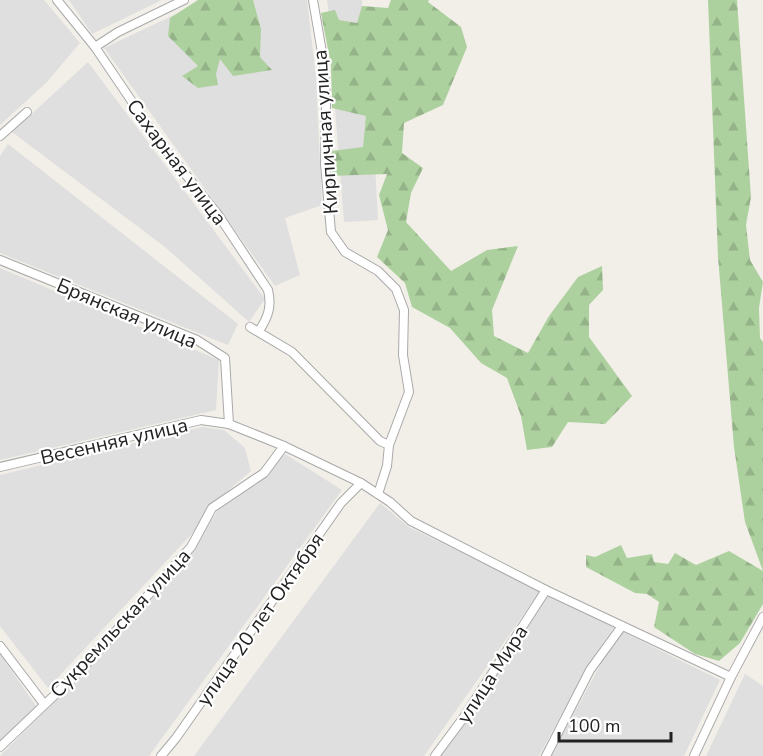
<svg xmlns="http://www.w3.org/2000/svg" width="763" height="756" font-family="'Nunito Sans',sans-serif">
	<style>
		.residential { fill: #e0dfdf }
		.forest { fill: url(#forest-firs) }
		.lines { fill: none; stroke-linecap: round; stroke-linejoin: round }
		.minor-casing { stroke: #a9a9a9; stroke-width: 10 }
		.minor { stroke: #fff; stroke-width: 8 }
		.labels { text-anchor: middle; stroke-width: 4.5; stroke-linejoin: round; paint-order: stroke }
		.street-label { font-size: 20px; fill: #222; stroke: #fff }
	</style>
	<defs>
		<pattern id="forest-firs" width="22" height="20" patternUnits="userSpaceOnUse" patternTransform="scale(1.5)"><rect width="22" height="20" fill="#add19e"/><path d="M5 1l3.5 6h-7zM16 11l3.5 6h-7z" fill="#95b388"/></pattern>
	</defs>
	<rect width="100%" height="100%" fill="#f2efe9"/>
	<g class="residential">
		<path d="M0,0h44l36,43 -34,40 -46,42z"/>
		<path d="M69,0h93l-70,34z"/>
		<path d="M206,0h101l9,77 6,128 -37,13 15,57 -25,11 -171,-238z"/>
		<path d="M327,0h35l1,27h-33z"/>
		<path d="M88,62l177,237 -16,23 -84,-75 -153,-115z"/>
		<path d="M372,108l6,112 -34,2 -9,-113z"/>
		<path d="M8,144l230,180 -10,21 -228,-92v-97z"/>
		<path d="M0,268l219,92 -3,50 -216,50z"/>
		<path d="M202,427l22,3 21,18 6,23 -40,34 -12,21 -151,162 -48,-62v-151z"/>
		<path d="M285,454l57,36 -193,266h-149l83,-84 80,-88 60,-80 34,-20z"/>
		<path d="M380,503l29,24 131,64 -116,165h-230z"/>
		<path d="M548,593l66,34 -25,36 -50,93h-99l27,-36z"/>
		<path d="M619,630l101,50 -36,76h-133z"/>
		<path d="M0,654l36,52 -36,34z"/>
		<path d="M745,674l18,12v70h-57z"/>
	</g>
	<g class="forest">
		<path d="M198,0h55l8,29 -1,28 12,13 -39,6 -13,-17 -4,15 2,11 -20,3 -16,-12 16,-10 -30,-30 2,-18z"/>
		<path d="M391,0h38l-1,2 33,25 6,20 -24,58 -39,18 -2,30 21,15 -12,25 -5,29 45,49 36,-21 31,-4 -26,64 2,26 34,17 21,-37 29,-39 24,-11 1,24 -14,15v32l43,59 -27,28 -37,-2 -16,25 -25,3 -6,-34 -14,-38 -26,-15 -31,-35 -38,-21 -7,-24 -28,-26 11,-27 -9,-35 8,-21 -58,2 2,-25 32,-4 3,-31 -34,-8 -1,-43 -10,-52 14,-3 4,10 18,3 5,-17 26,2z"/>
		<path d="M708,0h29l14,197 -5,28 4,35 13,22 -4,26 1,30 3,4v229l-18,-49 -11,-75 -16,-190z"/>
		<path d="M621,545l6,13 25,-4 2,8 14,2 7,-11 21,12 33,-14 34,20v33l-23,39 -21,18 -24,-7 -41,-27 5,-25 -12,-8 -12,-1 -49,-26v-12l9,2z"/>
	</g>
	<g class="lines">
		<defs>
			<g id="minor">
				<path d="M57,0l38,47 63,93 61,76 49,74c4,17 0,27 -9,41"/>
				<path d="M313,0l11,64 2,41 -1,59 6,68 14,20 33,19 18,18 8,21 -1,45 6,37 -20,53"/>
				<path d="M95,47l23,-15 66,-32"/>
				<path d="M0,136l27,-24"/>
				<path d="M0,260l197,80 28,18 4,66"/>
				<path d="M250,327l42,25 88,89 9,4 -2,21 -9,28"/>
				<path d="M0,467l201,-47 28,4 55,22 77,37 29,19 21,19 135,69 185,87"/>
				<path d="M0,646l44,58"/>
				<path d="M0,747l81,-77 110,-123 21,-39 52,-35 20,-27"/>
				<path d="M161,756l15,-18 165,-235 20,-20"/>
				<path d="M435,756l29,-39 82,-127"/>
				<path d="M546,756l44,-86 32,-44"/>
				<path d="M694,756l37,-79 32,-60"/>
			</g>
		</defs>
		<use href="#minor" class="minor-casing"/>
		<use href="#minor" class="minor"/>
	</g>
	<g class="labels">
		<g class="street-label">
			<text transform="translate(325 132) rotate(-94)" y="7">Кирпичная улица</text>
			<text transform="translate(177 162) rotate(53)" y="7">Сахарная улица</text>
			<text transform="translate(127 313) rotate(23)" y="7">Брянская улица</text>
			<text transform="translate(114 441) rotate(-13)" y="7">Весенняя улица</text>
			<text transform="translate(260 619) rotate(-55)" y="7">улица 20 лет Октября</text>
			<text transform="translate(120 623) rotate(-47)" y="7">Сукремльская улица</text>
			<text transform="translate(492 674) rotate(-57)" y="7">улица Мира</text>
		</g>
	</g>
	<path d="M559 732v9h112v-9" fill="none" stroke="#222222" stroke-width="3"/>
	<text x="568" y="732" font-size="18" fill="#222222" stroke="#ffffff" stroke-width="4.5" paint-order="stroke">100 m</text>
</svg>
